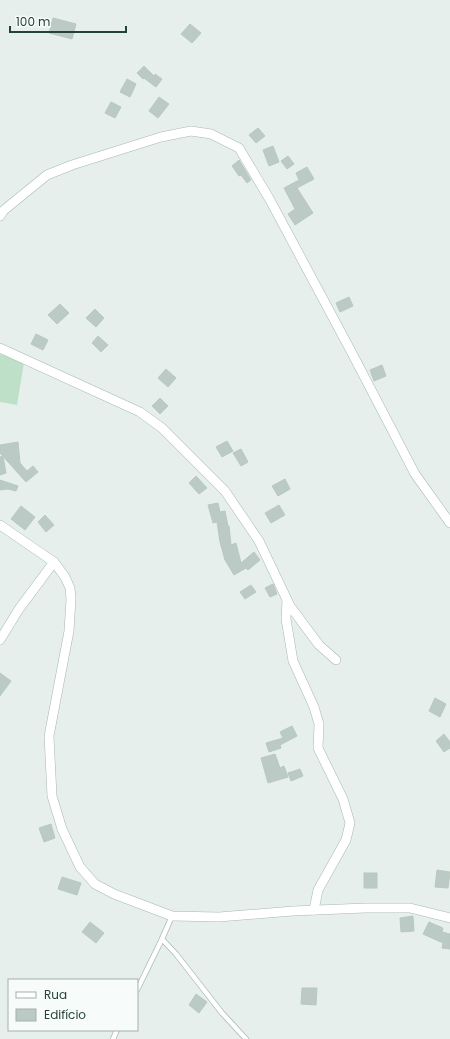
<svg xmlns="http://www.w3.org/2000/svg" width="450" height="1039" font-family="Poppins,sans-serif">
	<style>
		.green { fill: #bfe0c8 }
		.building { fill: #bbcac4; stroke: #b8c9c2 }
		.lines { fill: none; stroke-linecap: round; stroke-linejoin: round }
		.lane-casing { stroke: #a8b8b2; stroke-width: 6 }
		.street-casing { stroke: #a8b8b2; stroke-width: 10 }
		.lane { stroke: #fff; stroke-width: 4.5 }
		.street { stroke: #fff; stroke-width: 9 }
	</style>
	<rect width="100%" height="100%" fill="#e6efeb"/>
	<path class="green" d="M0,354l24,8 -7,43 -17,-3z"/>
	<g class="building">
		<path d="M53,18l23,6 -4,15 -23,-6z"/>
		<path d="M190,24l11,9 -9,10 -11,-9z"/>
		<path d="M144,66l10,10 1,-2 7,5 -6,8 -12,-9 -1,1 -6,-6z"/>
		<path d="M127,79l9,5 -6,13 -10,-5z"/>
		<path d="M159,97l10,7 -11,14 -9,-7z"/>
		<path d="M111,102l10,5 -6,11 -10,-5z"/>
		<path d="M258,128l7,8 -9,7 -7,-8z"/>
		<path d="M273,146l6,16 -10,4 -6,-16z"/>
		<path d="M288,156l6,8 -7,5 -6,-8z"/>
		<path d="M239,160l12,20 -4,3 -6,-8 -2,1 -7,-10z"/>
		<path d="M307,167l7,12 -17,9 16,25 -18,12 -7,-11 7,-5 -11,-21 15,-8 -3,-7z"/>
		<path d="M349,297l4,9 -13,6 -4,-9z"/>
		<path d="M60,304l9,9 -12,11 -9,-9z"/>
		<path d="M95,309l9,9 -8,9 -10,-9z"/>
		<path d="M36,334l12,6 -5,10 -12,-6z"/>
		<path d="M98,336l10,9 -7,7 -9,-9z"/>
		<path d="M382,365l4,11 -12,5 -4,-11z"/>
		<path d="M166,369l10,9 -8,9 -10,-9z"/>
		<path d="M160,398l8,8 -8,8 -8,-8z"/>
		<path d="M227,441l6,10 -11,6 -6,-10z"/>
		<path d="M18,442l2,21 7,8 6,-5 5,6 -12,10 -26,-29v-8z"/>
		<path d="M241,449l7,13 -7,4 -8,-13z"/>
		<path d="M3,456l3,17 -6,2v-18z"/>
		<path d="M196,476l11,12 -8,6 -10,-11z"/>
		<path d="M285,479l5,10 -12,7 -6,-10z"/>
		<path d="M0,480l18,6 -2,5 -8,-2 -8,1z"/>
		<path d="M218,503l2,9 5,-1 3,15h1l2,19 5,-2 5,20 13,-11 6,8 -12,10 -2,-2 -12,7 -9,-15 -5,-18 -3,-20 -4,1 -5,-18z"/>
		<path d="M279,505l6,10 -14,8 -6,-10z"/>
		<path d="M21,506l14,11 -10,13 -14,-11z"/>
		<path d="M45,515l9,10 -8,7 -8,-10z"/>
		<path d="M273,584l4,10 -7,3 -5,-9z"/>
		<path d="M251,585l5,7 -11,7 -5,-7z"/>
		<path d="M0,673l11,8 -11,15z"/>
		<path d="M435,698l11,6 -6,13 -11,-6z"/>
		<path d="M292,726l5,10 -17,9 1,3 -12,4 -3,-9 17,-5 -3,-6z"/>
		<path d="M444,734l6,8v6l-6,4 -8,-11z"/>
		<path d="M275,754l5,14 4,-2 4,11 -20,6 -7,-25z"/>
		<path d="M300,769l3,7 -12,5 -3,-8z"/>
		<path d="M51,824l4,14 -11,4 -5,-14z"/>
		<path d="M437,870l13,2 -2,16 -13,-1z"/>
		<rect x="364" y="873" width="13" height="15"/>
		<path d="M62,877l19,6 -4,12 -19,-6z"/>
		<path d="M413,916l1,15 -13,1 -1,-14z"/>
		<path d="M90,922l14,11 -8,10 -14,-11z"/>
		<path d="M429,922l14,6 -1,4 8,2v15l-8,-1 1,-5 -20,-9z"/>
		<path d="M302,988h15l-1,17 -15,-1z"/>
		<path d="M196,994l11,8 -8,11 -10,-8z"/>
	</g>
	<g class="lines">
		<defs>
			<g id="lane">
				<path d="M162,939l14,15 46,59 24,26"/>
				<path d="M137,990l25,-51 10,-23"/>
				<path d="M113,1039l4,-9"/>
			</g>
			<g id="street">
				<path d="M0,216l4,-6 43,-35 25,-10 89,-28 30,-6 20,3 28,14 31,52 83,155 62,119 35,49"/>
				<path d="M0,348l140,64 22,16 63,63 34,50 31,65 29,39 17,15"/>
				<path d="M0,525l54,37 11,15 5,11 1,11 -2,32 -20,105 3,60 10,33 18,38 15,17 19,10 58,22 47,1 74,-6 72,-3h45l40,10"/>
				<path d="M287,600l-1,19 7,42 21,46 5,17 -1,24 25,51 7,24 -4,17 -28,50 -4,20"/>
				<path d="M0,640l19,-31 35,-47"/>
			</g>
		</defs>
		<use href="#lane" class="lane-casing"/>
		<use href="#street" class="street-casing"/>
		<use href="#lane" class="lane"/>
		<use href="#street" class="street"/>
	</g>
	<rect x="8" y="979" width="130" height="52" fill="#f7fbf9" stroke="#a3b1ad"/>
	<rect x="16" y="992" width="20" height="6" fill="#ffffff" stroke="#a3b1ad"/>
	<text x="44" y="999" font-size="12" fill="#24423a">Rua</text>
	<rect x="16" y="1009" width="20" height="12" fill="#bbcac4" stroke="#a3b1ad"/>
	<text x="44" y="1019" font-size="12" fill="#24423a">Edifício</text>
	<path d="M10 26v6h116v-6" fill="none" stroke="#24423a" stroke-width="2"/>
	<text x="16" y="26" font-size="12" fill="#24423a" stroke="#f7fbf9" stroke-width="3" paint-order="stroke">100 m</text>
</svg>
